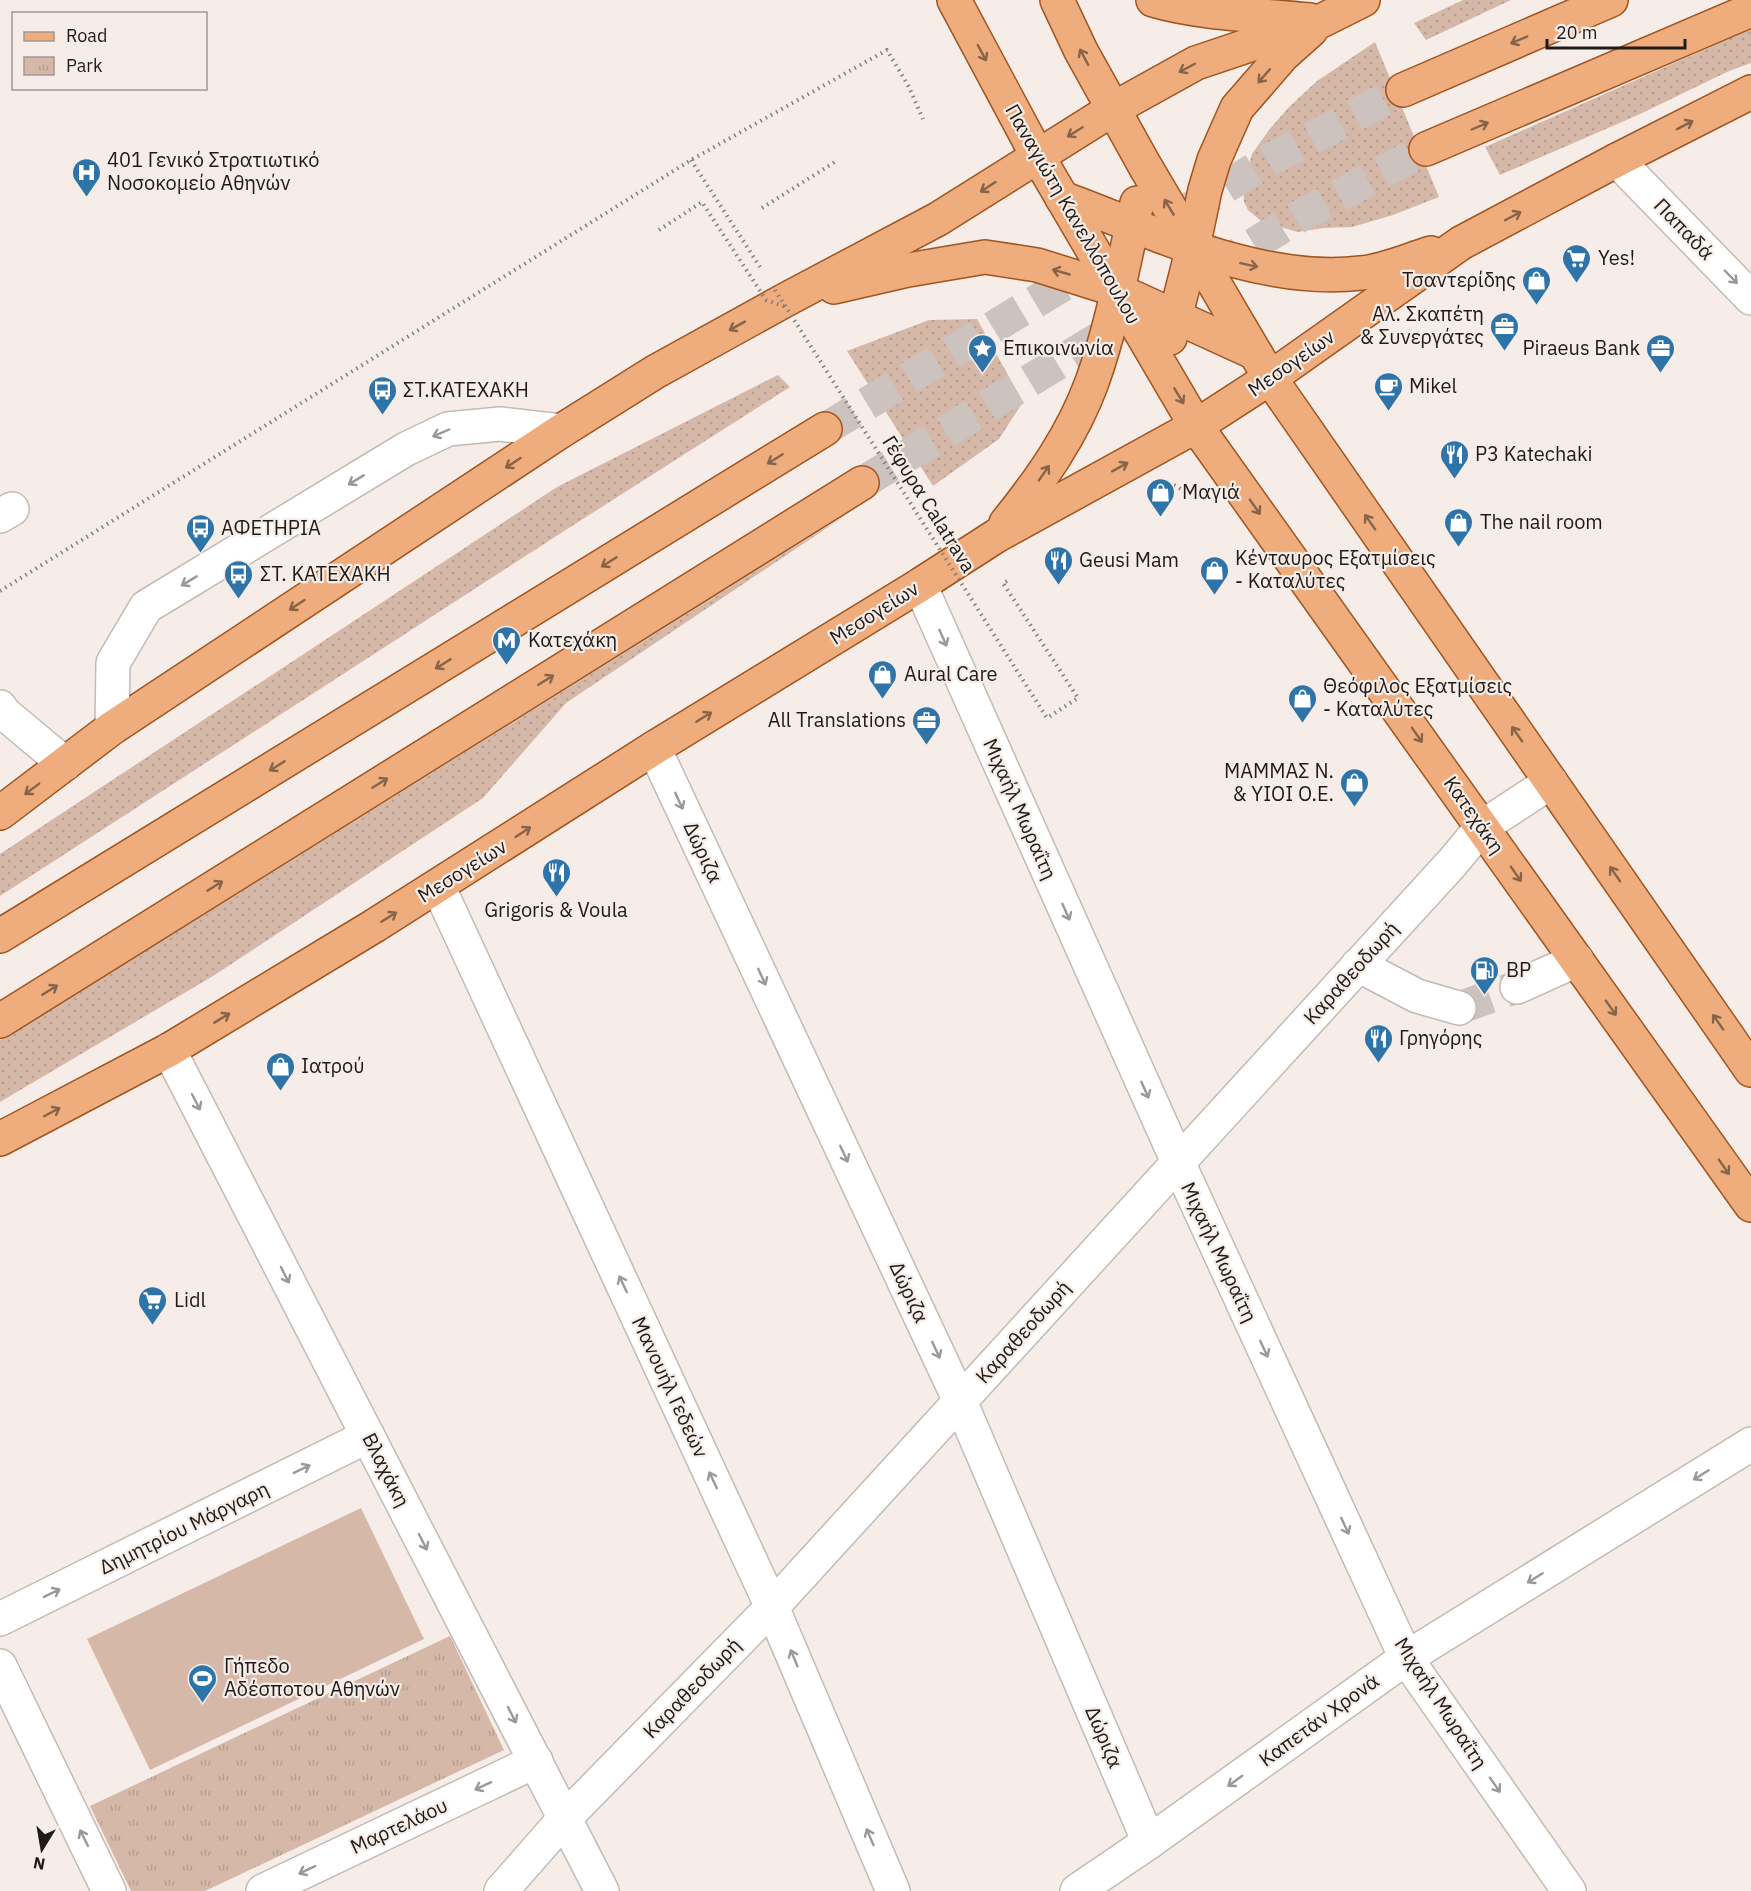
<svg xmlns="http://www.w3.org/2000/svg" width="1751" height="1891" font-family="'IBM Plex Sans',sans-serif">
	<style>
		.grass { fill: url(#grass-dots) }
		.park { fill: url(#park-tufts) }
		.pitch { fill: #d5b8a8 }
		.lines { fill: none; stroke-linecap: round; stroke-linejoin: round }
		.minor-tunnel { stroke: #ccc3bf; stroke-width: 33; stroke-dasharray: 33 16; stroke-linecap: butt }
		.major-tunnel { stroke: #ccc3bf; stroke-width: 33; stroke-dasharray: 33 16; stroke-linecap: butt }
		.minor-casing { stroke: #c3bab5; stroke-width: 36 }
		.major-casing { stroke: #9f5520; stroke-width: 36 }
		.path { stroke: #857f7b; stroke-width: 4; stroke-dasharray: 1.5 4.5; stroke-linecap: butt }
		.minor { stroke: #fff; stroke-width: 33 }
		.major { stroke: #efac7c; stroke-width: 33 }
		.path-bridge { stroke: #857f7b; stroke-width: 4; stroke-dasharray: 1.5 4.5; stroke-linecap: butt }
		.oneway { stroke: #86644a }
		.oneway2 { stroke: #9a9898 }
		.labels { text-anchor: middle; stroke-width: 4.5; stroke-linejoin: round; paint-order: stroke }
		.poi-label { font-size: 20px; fill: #1e1b19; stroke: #f7ede8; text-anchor: start }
		.street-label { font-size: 20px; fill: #1e1b19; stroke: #f7ede8 }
	</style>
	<defs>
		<pattern id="grass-dots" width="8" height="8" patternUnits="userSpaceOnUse" patternTransform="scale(1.5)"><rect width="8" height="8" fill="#d5b8a8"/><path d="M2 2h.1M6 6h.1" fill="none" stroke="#b69e90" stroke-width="1.8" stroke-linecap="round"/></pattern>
		<pattern id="park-tufts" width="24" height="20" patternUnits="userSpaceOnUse" patternTransform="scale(1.5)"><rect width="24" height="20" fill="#d5b8a8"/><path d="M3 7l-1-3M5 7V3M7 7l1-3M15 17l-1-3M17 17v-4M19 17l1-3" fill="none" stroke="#b69e90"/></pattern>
	</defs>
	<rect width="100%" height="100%" fill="#f7ede8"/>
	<g class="grass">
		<path d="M1463,0h48l-85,40 -12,-17z"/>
		<path d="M1751,29v34l-22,8 -91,44 -138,60 -15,-28z"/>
		<path d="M1375,42l64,155 -46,18 -41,12 -28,1 -27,4 -36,-11 -13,-11 -4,-8 -1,-15 9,-33 17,-24 20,-23 28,-26z"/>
		<path d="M977,319l46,83 -24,37 -66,47 -86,-135 82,-31z"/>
		<path d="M778,375l12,12 -215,137 -575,372v-42l557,-367z"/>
		<path d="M849,513l-283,190 -83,95 -270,178 -213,126v-62l194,-119z"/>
	</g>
	<path class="park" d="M450,1636l54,114 -299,141h-74l-41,-85z"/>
	<path class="pitch" d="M361,1508l63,131 -274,131 -63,-131z"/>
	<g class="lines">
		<path class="minor-tunnel" d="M1459,1008l58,-21"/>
		<g class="major-tunnel">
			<path d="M1184,212l89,-54 130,-68"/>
			<path d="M1212,270l88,-54 126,-67"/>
			<path d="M825,429l271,-164"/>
			<path d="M862,483l262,-160"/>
		</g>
		<defs>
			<g id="minor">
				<path d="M1617,160l134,138"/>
				<path d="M0,516l12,-7"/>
				<path d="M920,585l258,577 228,496 163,233"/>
				<path d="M0,707l4,6 61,51"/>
				<path d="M112,728l1,-65 33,-56 260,-158 42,-20 52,-5 61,7"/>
				<path d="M654,748l306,653 189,441"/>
				<path d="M438,886l334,721 121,284"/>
				<path d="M1358,965l59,31 42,12"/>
				<path d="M1517,987l60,-27"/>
				<path d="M169,1050l433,841"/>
				<path d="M0,1619l368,-183"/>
				<path d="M0,1666l109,225"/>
				<path d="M263,1891l273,-130"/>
				<path d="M501,1891l64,-73 207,-211 680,-744 30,-36 69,-45"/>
				<path d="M1077,1891l72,-49 257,-184 345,-214"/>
			</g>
			<g id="major">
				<path d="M954,0l83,155 159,271 555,779"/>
				<path d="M1057,0l24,51 64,115 125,212 481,692"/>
				<path d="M1153,0c47,14 108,15 157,20"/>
				<path d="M1403,90l208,-90"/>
				<path d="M1426,149l325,-139"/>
				<path d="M1062,198c93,34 197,87 299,75 23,-2 47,-13 70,-20"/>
				<path d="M834,287l74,-17 77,-13 52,8 80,25 138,63"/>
				<path d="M1170,338l23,-91 12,-57 9,-30 11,-25 12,-27 46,-53 28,-25"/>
				<path d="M1006,523c35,-43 67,-89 86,-141 20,-55 32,-121 45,-179"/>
				<path d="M0,813l112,-85 449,-297 94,-59 134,-74 149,-79 175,-110 83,-46 125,-42 42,-21"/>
				<path d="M0,936l825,-507"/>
				<path d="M0,1021l862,-538"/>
				<path d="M0,1139l169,-89 205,-124 280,-178 266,-163 76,-49 200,-110 74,-48 191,-135 156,-83 134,-68"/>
			</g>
		</defs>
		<use href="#minor" class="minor-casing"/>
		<use href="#major" class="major-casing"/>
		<g class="path">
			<path d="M691,160l69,107"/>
			<path d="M762,208l76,-48"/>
			<path d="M1174,485l19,11"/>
			<path d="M1007,581l-4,2 75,115 -31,20"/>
			<path d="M0,591l691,-431 196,-110 22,37 14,32"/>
		</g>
		<use href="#minor" class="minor"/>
		<use href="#major" class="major"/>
		<g class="path-bridge">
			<path d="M659,230l43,-28 64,98 20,7"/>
			<path d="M775,290l272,428"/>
		</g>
	</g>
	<defs><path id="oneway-shaft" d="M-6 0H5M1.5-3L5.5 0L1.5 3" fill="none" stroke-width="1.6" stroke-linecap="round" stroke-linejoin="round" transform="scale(1.5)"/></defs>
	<g class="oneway">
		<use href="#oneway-shaft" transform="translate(1519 40) rotate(157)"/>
		<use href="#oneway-shaft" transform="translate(982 53) rotate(62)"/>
		<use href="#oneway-shaft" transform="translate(1084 57) rotate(-118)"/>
		<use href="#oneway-shaft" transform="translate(1187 68) rotate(152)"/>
		<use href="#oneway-shaft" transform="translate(1264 76) rotate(131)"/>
		<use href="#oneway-shaft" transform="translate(1685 125) rotate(-27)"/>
		<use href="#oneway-shaft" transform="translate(1480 126) rotate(-23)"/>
		<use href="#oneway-shaft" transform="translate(1075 132) rotate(148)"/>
		<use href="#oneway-shaft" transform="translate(988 187) rotate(147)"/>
		<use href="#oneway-shaft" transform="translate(1169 207) rotate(-121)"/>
		<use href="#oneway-shaft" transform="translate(1513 216) rotate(-28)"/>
		<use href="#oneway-shaft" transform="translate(1249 265) rotate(12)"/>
		<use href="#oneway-shaft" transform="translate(1061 272) rotate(-164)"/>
		<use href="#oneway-shaft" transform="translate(737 326) rotate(151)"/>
		<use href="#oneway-shaft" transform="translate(1179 396) rotate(59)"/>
		<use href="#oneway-shaft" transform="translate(775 459) rotate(148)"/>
		<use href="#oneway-shaft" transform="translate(513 463) rotate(147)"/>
		<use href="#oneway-shaft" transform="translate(1120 467) rotate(-29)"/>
		<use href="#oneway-shaft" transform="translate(1044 473) rotate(-55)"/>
		<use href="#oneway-shaft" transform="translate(1255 507) rotate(55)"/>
		<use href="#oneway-shaft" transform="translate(1370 522) rotate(-125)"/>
		<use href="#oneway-shaft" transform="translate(609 562) rotate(148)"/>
		<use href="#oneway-shaft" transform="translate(297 605) rotate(147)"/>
		<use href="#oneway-shaft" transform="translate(443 664) rotate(148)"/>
		<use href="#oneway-shaft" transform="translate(546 680) rotate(-32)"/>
		<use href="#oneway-shaft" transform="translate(704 717) rotate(-32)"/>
		<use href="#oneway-shaft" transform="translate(1517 734) rotate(-125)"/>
		<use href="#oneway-shaft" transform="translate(1417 735) rotate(55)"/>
		<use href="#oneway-shaft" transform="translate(277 766) rotate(148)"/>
		<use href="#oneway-shaft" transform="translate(380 783) rotate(-32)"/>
		<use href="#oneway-shaft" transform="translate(32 789) rotate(143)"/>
		<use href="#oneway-shaft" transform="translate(523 832) rotate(-33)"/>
		<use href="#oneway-shaft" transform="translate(1516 874) rotate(55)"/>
		<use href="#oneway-shaft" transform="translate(1615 874) rotate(-125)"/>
		<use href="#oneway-shaft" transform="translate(215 886) rotate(-32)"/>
		<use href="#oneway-shaft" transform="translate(389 917) rotate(-32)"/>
		<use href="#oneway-shaft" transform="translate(50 990) rotate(-32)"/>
		<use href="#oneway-shaft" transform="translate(1611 1008) rotate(55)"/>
		<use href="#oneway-shaft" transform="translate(222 1018) rotate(-31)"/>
		<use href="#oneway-shaft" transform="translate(1718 1022) rotate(-125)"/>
		<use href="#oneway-shaft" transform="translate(52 1112) rotate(-28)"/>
		<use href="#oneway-shaft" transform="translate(1724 1167) rotate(55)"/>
	</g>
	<g class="oneway2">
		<use href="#oneway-shaft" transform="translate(1731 277) rotate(46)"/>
		<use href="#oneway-shaft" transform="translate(441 433) rotate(157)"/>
		<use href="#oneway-shaft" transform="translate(356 480) rotate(149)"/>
		<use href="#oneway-shaft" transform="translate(189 581) rotate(149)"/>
		<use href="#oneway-shaft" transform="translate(943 638) rotate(66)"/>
		<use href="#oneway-shaft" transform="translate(679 801) rotate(65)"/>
		<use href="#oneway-shaft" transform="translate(1066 912) rotate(66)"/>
		<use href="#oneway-shaft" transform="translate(762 977) rotate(65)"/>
		<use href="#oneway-shaft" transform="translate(1145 1090) rotate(66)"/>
		<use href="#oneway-shaft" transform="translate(196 1102) rotate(63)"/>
		<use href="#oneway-shaft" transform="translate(844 1154) rotate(65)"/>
		<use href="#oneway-shaft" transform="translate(285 1275) rotate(63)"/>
		<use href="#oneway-shaft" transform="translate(623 1284) rotate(-115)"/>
		<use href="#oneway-shaft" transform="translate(1264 1349) rotate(65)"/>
		<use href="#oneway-shaft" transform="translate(936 1350) rotate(65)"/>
		<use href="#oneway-shaft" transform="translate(302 1469) rotate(-26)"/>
		<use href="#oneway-shaft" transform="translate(1701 1475) rotate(148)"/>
		<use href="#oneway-shaft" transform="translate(713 1480) rotate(-115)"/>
		<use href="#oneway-shaft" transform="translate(1345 1526) rotate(65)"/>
		<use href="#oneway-shaft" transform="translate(423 1542) rotate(63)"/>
		<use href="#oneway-shaft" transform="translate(1535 1578) rotate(148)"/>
		<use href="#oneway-shaft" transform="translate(52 1593) rotate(-26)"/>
		<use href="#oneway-shaft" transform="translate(794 1658) rotate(-113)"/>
		<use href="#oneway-shaft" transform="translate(512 1715) rotate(63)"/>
		<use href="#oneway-shaft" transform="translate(1235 1781) rotate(144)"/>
		<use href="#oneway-shaft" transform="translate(1495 1785) rotate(55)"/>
		<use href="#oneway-shaft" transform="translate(483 1786) rotate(155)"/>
		<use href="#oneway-shaft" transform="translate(870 1837) rotate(-113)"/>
		<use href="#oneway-shaft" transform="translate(84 1838) rotate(-116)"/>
		<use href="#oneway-shaft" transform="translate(307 1870) rotate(155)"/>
	</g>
	<defs>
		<symbol id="hospital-pin" viewBox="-11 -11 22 30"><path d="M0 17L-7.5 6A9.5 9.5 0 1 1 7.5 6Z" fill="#2e74a8" stroke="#f7ede8"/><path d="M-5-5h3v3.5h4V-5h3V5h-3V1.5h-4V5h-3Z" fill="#fff"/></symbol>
		<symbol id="supermarket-pin" viewBox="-11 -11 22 30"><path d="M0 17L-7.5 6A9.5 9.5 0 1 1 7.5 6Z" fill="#2e74a8" stroke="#f7ede8"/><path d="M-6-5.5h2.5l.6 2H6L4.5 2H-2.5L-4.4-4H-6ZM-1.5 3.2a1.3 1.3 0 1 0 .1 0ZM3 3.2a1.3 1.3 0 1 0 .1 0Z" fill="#fff"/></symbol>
		<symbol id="shop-pin" viewBox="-11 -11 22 30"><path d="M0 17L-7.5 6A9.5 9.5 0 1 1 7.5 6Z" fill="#2e74a8" stroke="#f7ede8"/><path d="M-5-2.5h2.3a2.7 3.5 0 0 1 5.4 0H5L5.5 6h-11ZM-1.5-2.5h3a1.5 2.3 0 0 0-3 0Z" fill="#fff"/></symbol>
		<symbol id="office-pin" viewBox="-11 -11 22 30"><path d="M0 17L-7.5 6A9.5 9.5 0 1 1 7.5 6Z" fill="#2e74a8" stroke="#f7ede8"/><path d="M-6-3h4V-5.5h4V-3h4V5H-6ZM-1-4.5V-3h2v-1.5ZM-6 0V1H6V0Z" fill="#fff"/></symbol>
		<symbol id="sight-pin" viewBox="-11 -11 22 30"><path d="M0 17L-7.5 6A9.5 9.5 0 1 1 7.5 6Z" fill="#2e74a8" stroke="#f7ede8"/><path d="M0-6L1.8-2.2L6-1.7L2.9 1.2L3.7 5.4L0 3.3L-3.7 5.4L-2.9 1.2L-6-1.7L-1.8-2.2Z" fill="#fff"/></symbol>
		<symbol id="cafe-pin" viewBox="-11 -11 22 30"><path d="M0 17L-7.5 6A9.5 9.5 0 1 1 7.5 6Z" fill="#2e74a8" stroke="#f7ede8"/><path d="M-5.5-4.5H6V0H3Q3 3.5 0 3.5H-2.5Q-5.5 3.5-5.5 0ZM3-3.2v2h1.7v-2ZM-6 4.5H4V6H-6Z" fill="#fff"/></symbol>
		<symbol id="bus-pin" viewBox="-11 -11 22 30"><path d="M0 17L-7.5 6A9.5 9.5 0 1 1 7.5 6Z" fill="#2e74a8" stroke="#f7ede8"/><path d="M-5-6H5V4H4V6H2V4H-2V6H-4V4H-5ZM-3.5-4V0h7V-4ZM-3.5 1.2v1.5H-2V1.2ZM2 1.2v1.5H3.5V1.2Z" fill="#fff"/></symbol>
		<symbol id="restaurant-pin" viewBox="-11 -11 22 30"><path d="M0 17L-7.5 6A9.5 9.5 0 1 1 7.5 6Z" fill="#2e74a8" stroke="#f7ede8"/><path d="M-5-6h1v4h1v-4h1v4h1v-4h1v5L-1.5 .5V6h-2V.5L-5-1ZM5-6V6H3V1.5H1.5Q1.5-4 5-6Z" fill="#fff"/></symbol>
		<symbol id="metro-pin" viewBox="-11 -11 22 30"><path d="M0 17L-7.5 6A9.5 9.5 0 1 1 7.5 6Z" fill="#2e74a8" stroke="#f7ede8"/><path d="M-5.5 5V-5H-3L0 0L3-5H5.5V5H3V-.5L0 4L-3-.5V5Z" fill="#fff"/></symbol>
		<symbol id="fuel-pin" viewBox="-11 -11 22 30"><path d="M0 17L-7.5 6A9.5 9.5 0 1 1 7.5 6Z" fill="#2e74a8" stroke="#f7ede8"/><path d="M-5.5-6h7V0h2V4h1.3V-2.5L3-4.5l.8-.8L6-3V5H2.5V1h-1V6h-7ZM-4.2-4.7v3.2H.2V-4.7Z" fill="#fff"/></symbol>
		<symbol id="stadium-pin" viewBox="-11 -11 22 30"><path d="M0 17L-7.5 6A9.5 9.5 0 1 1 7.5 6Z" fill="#2e74a8" stroke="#f7ede8"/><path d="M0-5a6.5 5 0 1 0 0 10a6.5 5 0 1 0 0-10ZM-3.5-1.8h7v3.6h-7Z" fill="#fff"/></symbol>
	</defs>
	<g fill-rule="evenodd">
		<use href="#hospital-pin" x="70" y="156" width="33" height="45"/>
		<use href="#supermarket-pin" x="1560" y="242" width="33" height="45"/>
		<use href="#shop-pin" x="1520" y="264" width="33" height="45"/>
		<use href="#office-pin" x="1488" y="310" width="33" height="45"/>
		<use href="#sight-pin" x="966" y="332" width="33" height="45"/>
		<use href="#office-pin" x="1644" y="332" width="33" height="45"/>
		<use href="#cafe-pin" x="1372" y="370" width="33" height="45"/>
		<use href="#bus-pin" x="366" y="374" width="33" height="45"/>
		<use href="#restaurant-pin" x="1438" y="438" width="33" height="45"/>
		<use href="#shop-pin" x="1144" y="476" width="33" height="45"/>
		<use href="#shop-pin" x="1442" y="506" width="33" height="45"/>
		<use href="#bus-pin" x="184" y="512" width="33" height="45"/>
		<use href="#restaurant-pin" x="1042" y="544" width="33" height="45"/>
		<use href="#shop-pin" x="1198" y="554" width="33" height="45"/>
		<use href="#bus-pin" x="222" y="558" width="33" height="45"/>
		<use href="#metro-pin" x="490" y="624" width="33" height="45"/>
		<use href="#shop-pin" x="866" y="658" width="33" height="45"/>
		<use href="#shop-pin" x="1286" y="682" width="33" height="45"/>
		<use href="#office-pin" x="910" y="704" width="33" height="45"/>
		<use href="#shop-pin" x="1338" y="766" width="33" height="45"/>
		<use href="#restaurant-pin" x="540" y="856" width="33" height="45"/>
		<use href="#fuel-pin" x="1468" y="954" width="33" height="45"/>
		<use href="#restaurant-pin" x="1362" y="1022" width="33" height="45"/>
		<use href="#shop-pin" x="264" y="1050" width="33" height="45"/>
		<use href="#supermarket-pin" x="136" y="1284" width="33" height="45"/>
		<use href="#stadium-pin" x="186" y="1662" width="33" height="45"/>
	</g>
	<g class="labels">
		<g class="poi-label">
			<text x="107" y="167">401 Γενικό Στρατιωτικό<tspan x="107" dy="23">Νοσοκομείο Αθηνών</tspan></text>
			<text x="1598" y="265">Yes!</text>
			<text x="1516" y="287" text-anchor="end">Τσαντερίδης</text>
			<text x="1484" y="321" text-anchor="end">Αλ. Σκαπέτη<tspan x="1484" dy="23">&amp; Συνεργάτες</tspan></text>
			<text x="1003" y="355">Επικοινωνία</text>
			<text x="1640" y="355" text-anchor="end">Piraeus Bank</text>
			<text x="1409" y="393">Mikel</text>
			<text x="403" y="397">ΣΤ.ΚΑΤΕΧΑΚΗ</text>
			<text x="1475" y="461">P3 Katechaki</text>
			<text x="1182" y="499">Μαγιά</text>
			<text x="1480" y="529">The nail room</text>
			<text x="221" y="535">ΑΦΕΤΗΡΙΑ</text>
			<text x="1235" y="565">Κένταυρος Εξατμίσεις<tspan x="1235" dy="23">- Καταλύτες</tspan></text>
			<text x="1079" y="567">Geusi Mam</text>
			<text x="260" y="581">ΣΤ. ΚΑΤΕΧΑΚΗ</text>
			<text x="528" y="647">Κατεχάκη</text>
			<text x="904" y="681">Aural Care</text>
			<text x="1323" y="693">Θεόφιλος Εξατμίσεις<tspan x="1323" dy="23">- Καταλύτες</tspan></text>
			<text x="906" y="727" text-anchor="end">All Translations</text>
			<text x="1334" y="778" text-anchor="end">ΜΑΜΜΑΣ Ν.<tspan x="1334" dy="23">&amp; ΥΙΟΙ Ο.Ε.</tspan></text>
			<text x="556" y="917" text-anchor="middle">Grigoris &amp; Voula</text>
			<text x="1506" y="977">BP</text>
			<text x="1399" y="1045">Γρηγόρης</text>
			<text x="301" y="1073">Ιατρού</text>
			<text x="174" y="1307">Lidl</text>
			<text x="224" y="1673">Γήπεδο<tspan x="224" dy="23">Αδέσποτου Αθηνών</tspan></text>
		</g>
		<g class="street-label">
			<text transform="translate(1073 214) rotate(60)" y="7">Παναγιώτη Κανελλόπουλου</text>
			<text transform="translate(1684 229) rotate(46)" y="7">Παπαδά</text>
			<text transform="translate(1291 363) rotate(-35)" y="7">Μεσογείων</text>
			<text transform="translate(929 504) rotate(58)" y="7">Γέφυρα Calatrava</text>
			<text transform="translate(874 613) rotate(-32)" y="7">Μεσογείων</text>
			<text transform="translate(1020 809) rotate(66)" y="7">Μιχαήλ Μωραΐτη</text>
			<text transform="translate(1474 815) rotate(55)" y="7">Κατεχάκη</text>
			<text transform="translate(703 852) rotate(65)" y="7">Δώριζα</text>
			<text transform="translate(462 871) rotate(-32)" y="7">Μεσογείων</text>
			<text transform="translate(1351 973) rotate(-48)" y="7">Καραθεοδωρή</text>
			<text transform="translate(1219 1252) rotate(65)" y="7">Μιχαήλ Μωραΐτη</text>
			<text transform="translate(909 1292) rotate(65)" y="7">Δώριζα</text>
			<text transform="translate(1023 1332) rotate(-48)" y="7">Καραθεοδωρή</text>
			<text transform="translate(670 1387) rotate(65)" y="7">Μανουήλ Γεδεών</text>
			<text transform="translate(386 1470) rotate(63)" y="7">Βλαχάκη</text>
			<text transform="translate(184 1528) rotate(-26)" y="7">Δημητρίου Μάργαρη</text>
			<text transform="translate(692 1688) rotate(-46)" y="7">Καραθεοδωρή</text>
			<text transform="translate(1441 1703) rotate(57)" y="7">Μιχαήλ Μωραΐτη</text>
			<text transform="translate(1319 1720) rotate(-36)" y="7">Καπετάν Χρονά</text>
			<text transform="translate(1104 1737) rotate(67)" y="7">Δώριζα</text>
			<text transform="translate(399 1826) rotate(-25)" y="7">Μαρτελάου</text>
		</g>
	</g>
	<rect x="12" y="12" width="195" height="78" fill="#f7ede8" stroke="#a09995" stroke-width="1.5"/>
	<rect x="24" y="32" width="30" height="9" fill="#efac7c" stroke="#a09995" stroke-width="1.5"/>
	<text x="66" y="42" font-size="18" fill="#1e1b19">Road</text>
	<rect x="24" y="57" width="30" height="18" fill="url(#park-tufts)" stroke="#a09995" stroke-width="1.5"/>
	<text x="66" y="72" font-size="18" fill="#1e1b19">Park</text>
	<g transform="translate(42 1849) rotate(191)" stroke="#f7ede8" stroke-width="4.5" paint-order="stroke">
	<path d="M0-4.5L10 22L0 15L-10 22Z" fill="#1e1b19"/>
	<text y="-9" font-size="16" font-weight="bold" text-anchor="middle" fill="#1e1b19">N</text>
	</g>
	<path d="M1547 39v9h138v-9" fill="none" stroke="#1e1b19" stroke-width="3"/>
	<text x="1556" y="39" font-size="18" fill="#1e1b19" stroke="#f7ede8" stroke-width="4.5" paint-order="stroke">20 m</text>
</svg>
